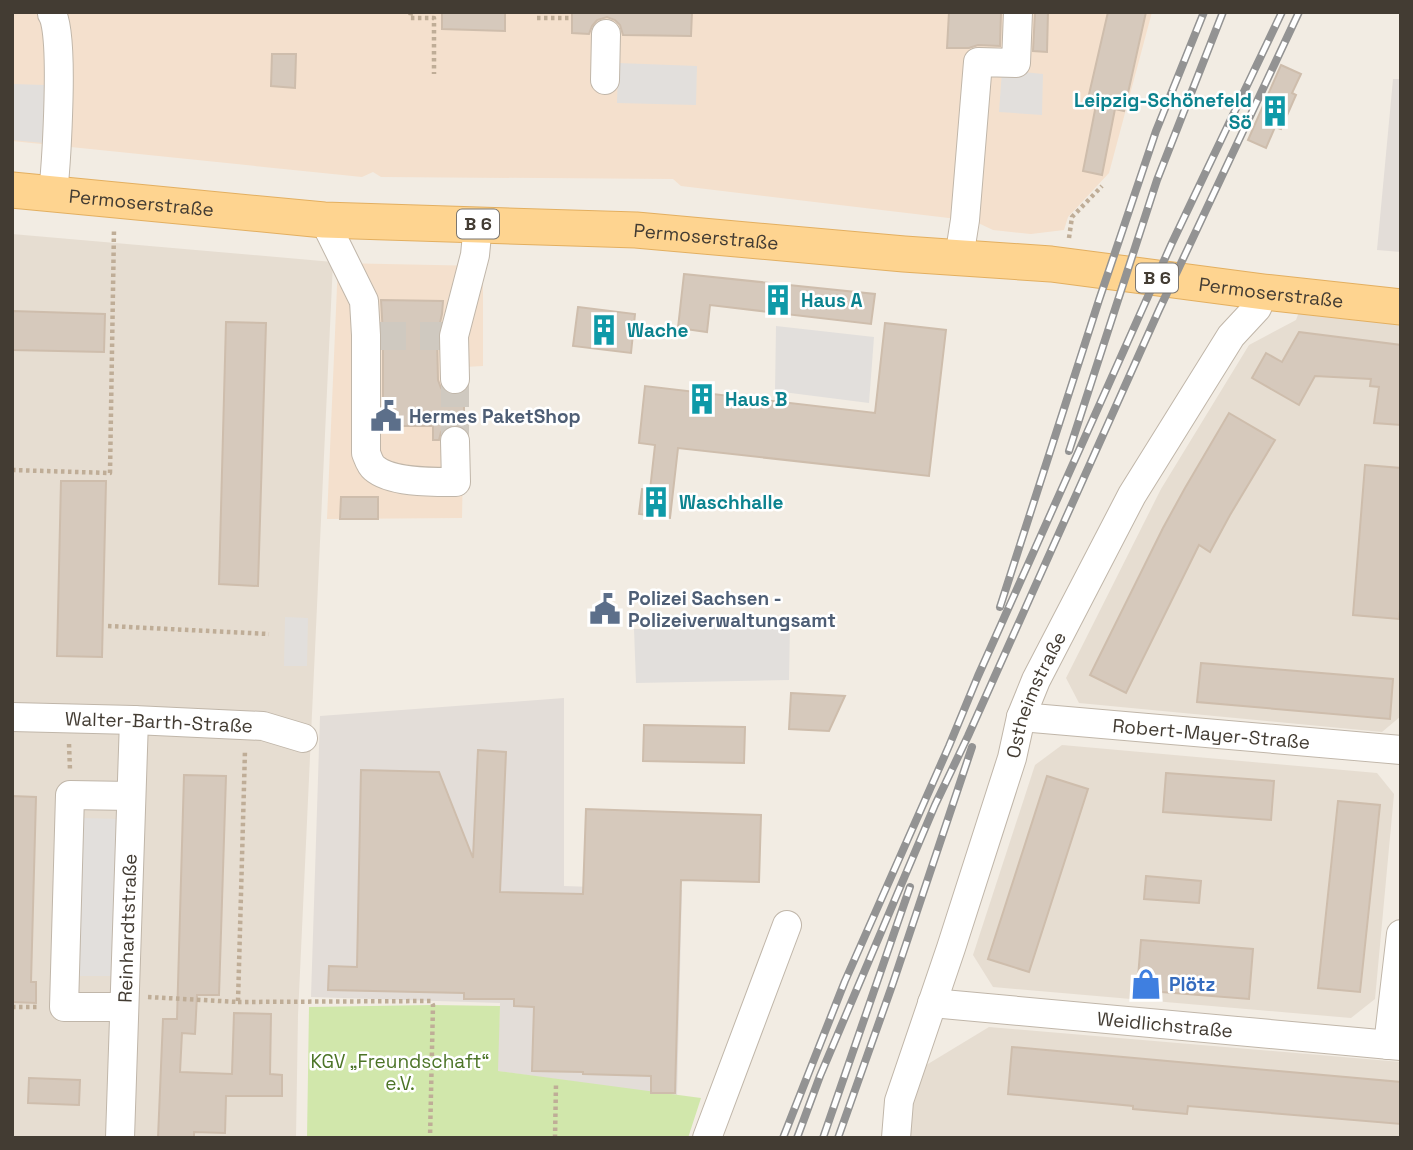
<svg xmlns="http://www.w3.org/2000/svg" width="1413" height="1150" font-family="'Space Grotesk',sans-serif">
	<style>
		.residential { fill: #e6ddd1 }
		.commercial { fill: #f4e0cd }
		.industrial { fill: #e3ddd8 }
		.green { fill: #d1e7ab }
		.parking { fill: #e2dfdc }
		.building { fill: #d6c9bc; stroke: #cebdac; stroke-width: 2 }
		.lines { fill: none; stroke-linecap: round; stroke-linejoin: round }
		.minor-tunnel { stroke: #cfc9c0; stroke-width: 28; stroke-dasharray: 28 14; stroke-linecap: butt }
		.minor-casing { stroke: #c0b6a9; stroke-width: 30 }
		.major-casing { stroke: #e3af60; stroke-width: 37 }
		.path { stroke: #bfad97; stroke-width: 4.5; stroke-dasharray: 3.5 3.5; stroke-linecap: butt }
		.minor { stroke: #fff; stroke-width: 28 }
		.major { stroke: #fed490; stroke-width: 35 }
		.rail-casing { stroke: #939393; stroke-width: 8 }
		.rail { stroke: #fff; stroke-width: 5; stroke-dasharray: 16; stroke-linecap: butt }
		.labels { text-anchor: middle; stroke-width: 5; stroke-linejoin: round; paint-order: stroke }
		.shield { fill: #fff; stroke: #7b7670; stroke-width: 2 }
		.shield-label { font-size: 18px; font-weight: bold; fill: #433c33 }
		.culture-label { font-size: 19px; font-weight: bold; fill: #0d838f; stroke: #fff; text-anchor: start }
		.street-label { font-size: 19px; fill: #433c33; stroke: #fff }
		.service-label { font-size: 19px; font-weight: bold; fill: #4e5e75; stroke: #fff; text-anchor: start }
		.shop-label { font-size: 19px; font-weight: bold; fill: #366cbe; stroke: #fff; text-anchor: start }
		.park-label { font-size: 19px; fill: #4c7427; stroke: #fff }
	</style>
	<rect width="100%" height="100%" fill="#f2ece3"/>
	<g class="residential">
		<path d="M12,234l321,28 -35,753 -2,123h-284z"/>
		<path d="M1299,312l102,11v393l-19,16 -303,-29 -13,-25 95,-189 88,-144 47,-25z"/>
		<path d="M1062,745l315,28 17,21 -19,205 -24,19 -358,-31 -20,-32 62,-190z"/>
		<path d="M989,1027l412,35v76h-491l1,-34 12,-37z"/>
	</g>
	<g class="commercial">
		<path d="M12,12h1140l-43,161 -41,44 -4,13 -33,4 -38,-4 -19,-9 -293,-35 -8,-7 -292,-2 -8,-5 -11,5 -350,-36z"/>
		<path d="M338,263l145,3v100l-18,1 -3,151 -135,1z"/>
	</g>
	<g class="industrial">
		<path d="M1393,79h8v173l-24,-2z"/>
		<path d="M564,698v188l118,4 -5,206 -180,-25 3,-68 -189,-6 9,-281z"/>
	</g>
	<path class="green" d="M433,1005l67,1 -2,65 203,27 -13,40h-381l2,-131z"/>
	<g class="parking">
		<path d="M618,63l79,3 -1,39 -79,-2z"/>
		<path d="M1002,70l41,4 -1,41 -43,-3z"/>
		<path d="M12,84l33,1 -1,58 -32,-3z"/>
		<path d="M776,326l98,11 -5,66 -94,-12z"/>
		<path d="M285,617l23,1 -1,48h-23z"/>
		<path d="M790,626l-1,54 -153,3 -2,-54z"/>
		<path d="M82,818l39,1 -4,157h-39z"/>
	</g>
	<g class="building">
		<path d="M442,12h63v19l-63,-2z"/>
		<path d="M572,12h120l-1,24 -68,-1 -3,-10 -5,-5 -8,-3 -10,3 -5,6 -3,8 -17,-1z"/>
		<path d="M949,12h52l-1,34 -22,-1 -9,3h-22z"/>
		<path d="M1035,12h13l-1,40 -14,-1z"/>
		<path d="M1108,12h38l-22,99 -9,-2 -13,66 -19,-4 13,-66 -9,-2z"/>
		<path d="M272,54h24l-1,34 -24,-2z"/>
		<path d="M1281,65l20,9 -9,19 4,2 -15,34 -6,-2 -9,21 -18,-8z"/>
		<path d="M684,274l191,20 -4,30 -161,-19 -3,27 -29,-4z"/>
		<path d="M381,300l62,1 -1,13 -5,22 1,44 3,8 7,6 8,2 8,-3v34l-9,-3 -8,3 -6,5 -2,8h-6v-14h-50v-91z"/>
		<path d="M578,307l57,7 -4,39 -58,-7z"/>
		<path d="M12,311l93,3 -1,38 -92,-2z"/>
		<path d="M226,322l40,1 -8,263 -39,-2z"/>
		<path d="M885,323l61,7 -17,146 -251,-28 -8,70 -31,-4 3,-25 8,1 5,-45 -16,-2 6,-57 230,27z"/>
		<path d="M1299,332l102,13v80l-27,-2 5,-36 -9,-1 1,-7 -56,-3 -16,29 -47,-27 14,-25 16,9z"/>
		<path d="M1229,413l46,27 -45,75 -20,37 -11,-7 -73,148 -36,-18 73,-147 22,-40z"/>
		<path d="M1365,465l36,3v132l-2,19 -46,-4z"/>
		<path d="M61,481h45l-4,176 -45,-1z"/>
		<path d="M341,497h37v22h-38z"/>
		<path d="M1201,663l192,16 -3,40 -193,-17z"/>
		<path d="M791,693l54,3 -16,35 -40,-2z"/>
		<path d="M644,725l101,2 -1,36 -101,-2z"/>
		<path d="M478,750l28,2 -6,140 83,2 3,-85 175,6 -2,67 -78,-2 -6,213h-24v-17l-68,-2v-2l-51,-1 2,-64 -20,-1v-7h-50v-6l-136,-3 1,-24 28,1 4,-197 78,2 34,86z"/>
		<path d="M1166,773l108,8 -3,39 -108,-8z"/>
		<path d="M184,775l42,1 -7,219h-22l-2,39 -13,-1 -2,39 52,2 2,-61 37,1 -1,60 12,1v21h-56l-1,37 -31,-1v6h-36l5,-119h14z"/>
		<path d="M1047,776l41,13 -59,183 -41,-13z"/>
		<path d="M12,796l24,1 -5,185h5v21l-24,-1z"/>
		<path d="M1338,801l42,4 -20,187 -42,-4z"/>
		<path d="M1146,876l55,5 -2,22 -55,-4z"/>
		<path d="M1141,940l112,9 -4,50 -112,-9z"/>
		<path d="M1012,1047l389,35v42l-213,-18 -1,8 -54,-5v-3l-125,-12z"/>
		<path d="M29,1078l51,2 -1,25 -51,-2z"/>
	</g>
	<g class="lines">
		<g class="minor-tunnel">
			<path d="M378,336h64"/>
			<path d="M455,379v62"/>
		</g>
		<defs>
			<g id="minor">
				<path d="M52,14c13,18 4,151 1,180"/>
				<path d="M605,80l1,-46"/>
				<path d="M324,220l40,81 2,34v118c2,5 4,12 8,15 17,15 60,14 82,14l-1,-41"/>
				<path d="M959,258l6,-38 13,-158 38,1 2,-51"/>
				<path d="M455,379l-1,-43 21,-81 3,-31"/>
				<path id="s1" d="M12,717l122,3 129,6 40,12"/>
				<path id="s2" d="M1021,717l380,33"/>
				<path id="s3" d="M932,1003l469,43"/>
				<path d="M124,1007h-60l6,-212 61,1"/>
				<path d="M1388,1045l13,-111"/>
				<path id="s4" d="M120,1138l14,-418"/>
				<path d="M707,1138l80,-213"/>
				<path id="s5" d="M896,1138l3,-37 52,-153 61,-190 9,-41 15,-37 96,-185 99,-159 26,-28 7,-16"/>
			</g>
			<g id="major">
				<path id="s6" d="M12,190l312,30 312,10 268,24 147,10 213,28 137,15"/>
			</g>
		</defs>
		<use href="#minor" class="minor-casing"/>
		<use href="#major" class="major-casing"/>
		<g class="path">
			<path d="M411,12l-1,6h24v56"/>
			<path d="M537,18h35"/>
			<path d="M1069,238l3,-21 30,-31"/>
			<path d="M12,470l98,3 4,-244"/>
			<path d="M108,626l161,8"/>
			<path d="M69,744l1,26"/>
			<path d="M148,997l90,5 7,-252"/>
			<path d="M238,1002l193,-1 2,4 -3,133"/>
			<path d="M12,1007h27"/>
			<path d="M555,1138l1,-54"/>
		</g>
		<use href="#minor" class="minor"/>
		<use href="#major" class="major"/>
		<defs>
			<g id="rail">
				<path d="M1069,451l88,-271 66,-168"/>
				<path d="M1000,607l99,-307 57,-169 48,-119"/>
				<path d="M783,1138l62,-157 104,-235 29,-70 193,-431 111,-233"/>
				<path d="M797,1138l23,-62 115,-271 33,-69 191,-426 140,-298"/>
				<path d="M823,1138l87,-251"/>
				<path d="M838,1138l55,-155 79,-236"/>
			</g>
		</defs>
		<use href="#rail" class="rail-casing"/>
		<use href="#rail" class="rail"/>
	</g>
	<defs>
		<symbol id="building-bare" viewBox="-9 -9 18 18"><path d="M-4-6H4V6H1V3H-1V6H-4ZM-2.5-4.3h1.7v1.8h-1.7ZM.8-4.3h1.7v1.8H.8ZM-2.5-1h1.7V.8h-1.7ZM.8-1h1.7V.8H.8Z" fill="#0f9aa8" stroke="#fff" stroke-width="2.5" paint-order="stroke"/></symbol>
		<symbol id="civic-bare" viewBox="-9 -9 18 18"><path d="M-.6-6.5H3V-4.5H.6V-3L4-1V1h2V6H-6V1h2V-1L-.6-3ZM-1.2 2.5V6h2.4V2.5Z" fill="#5c6f8a" stroke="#fff" stroke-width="2.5" paint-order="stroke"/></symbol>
		<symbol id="shop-bare" viewBox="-9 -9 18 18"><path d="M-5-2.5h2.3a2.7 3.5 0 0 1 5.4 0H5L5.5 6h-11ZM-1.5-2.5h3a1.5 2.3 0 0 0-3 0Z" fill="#3f7fe0" stroke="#fff" stroke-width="2.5" paint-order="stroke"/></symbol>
	</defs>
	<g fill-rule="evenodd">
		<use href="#building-bare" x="1253" y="89" width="44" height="44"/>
		<use href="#building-bare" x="756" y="278" width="44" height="44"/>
		<use href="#building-bare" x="582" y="308" width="44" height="44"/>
		<use href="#building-bare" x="680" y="377" width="44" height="44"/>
		<use href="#civic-bare" x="364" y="394" width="44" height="44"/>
		<use href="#building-bare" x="634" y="480" width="44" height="44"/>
		<use href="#civic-bare" x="583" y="587" width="44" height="44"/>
		<use href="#shop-bare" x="1124" y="962" width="44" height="44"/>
	</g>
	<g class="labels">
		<g class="shield">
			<rect x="457" y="209.5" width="42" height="29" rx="5"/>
			<rect x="1136" y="263.5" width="42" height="29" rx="5"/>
		</g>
		<g class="shield-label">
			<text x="478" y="230">B 6</text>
			<text x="1157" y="284">B 6</text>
		</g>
		<g class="culture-label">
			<text x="1252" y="107" text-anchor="end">Leipzig-Schönefeld<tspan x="1252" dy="22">Sö</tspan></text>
			<text x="801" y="307">Haus A</text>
			<text x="627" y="337">Wache</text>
			<text x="725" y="406">Haus B</text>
			<text x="679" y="509">Waschhalle</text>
		</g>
		<g class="street-label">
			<text dy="7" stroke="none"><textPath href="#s6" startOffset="130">Permoserstraße</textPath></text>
			<text dy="7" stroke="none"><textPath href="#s6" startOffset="696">Permoserstraße</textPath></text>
			<text dy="7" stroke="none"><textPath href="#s6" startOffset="1264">Permoserstraße</textPath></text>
			<text dy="7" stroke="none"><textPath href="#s5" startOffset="466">Ostheimstraße</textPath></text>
			<text dy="7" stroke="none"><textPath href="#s1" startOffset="147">Walter-Barth-Straße</textPath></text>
			<text dy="7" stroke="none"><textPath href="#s2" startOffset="191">Robert-Mayer-Straße</textPath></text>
			<text dy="7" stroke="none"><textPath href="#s4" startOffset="210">Reinhardtstraße</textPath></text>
			<text dy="7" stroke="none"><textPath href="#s3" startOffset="234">Weidlichstraße</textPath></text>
		</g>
		<g class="service-label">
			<text x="409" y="423">Hermes PaketShop</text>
			<text x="628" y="605">Polizei Sachsen -<tspan x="628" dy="22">Polizeiverwaltungsamt</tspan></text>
		</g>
		<g class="shop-label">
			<text x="1169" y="991">Plötz</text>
		</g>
		<g class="park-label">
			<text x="400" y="1068">KGV „Freundschaft“<tspan x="400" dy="22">e.V.</tspan></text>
		</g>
	</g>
	<rect width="1413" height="1150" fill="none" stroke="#433c33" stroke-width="28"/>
</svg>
